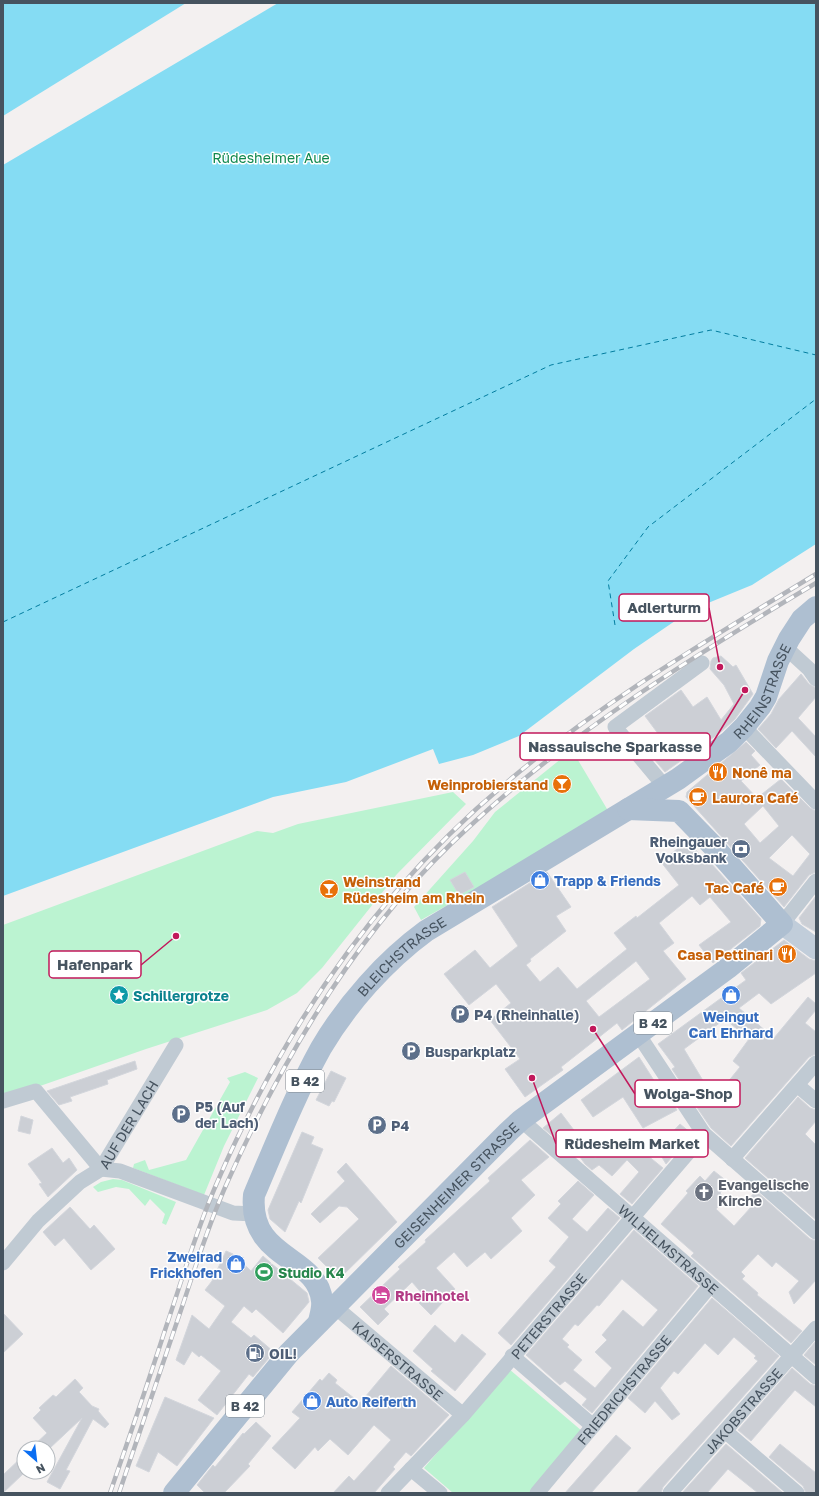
<svg xmlns="http://www.w3.org/2000/svg" width="819" height="1496" font-family="'Golos Text',sans-serif">
	<style>
		.green { fill: #bbf3d1 }
		.water { fill: #85dcf3 }
		.lines { fill: none; stroke-linecap: round; stroke-linejoin: round }
		.ferry { stroke: #037d9f; stroke-width: 1; stroke-dasharray: 5 4; stroke-linecap: butt }
		.building { fill: #cccfd5; stroke: #d3d6dc; fill-rule: evenodd }
		.minor { stroke: #c0cad3; stroke-width: 15 }
		.secondary { stroke: #c1cdda; stroke-width: 21 }
		.primary { stroke: #aebfd1; stroke-width: 22 }
		.rail-casing { stroke: #b2b5bb; stroke-width: 4.5 }
		.rail { stroke: #fff; stroke-width: 3; stroke-dasharray: 9; stroke-linecap: butt }
		.labels { text-anchor: middle; dominant-baseline: central; stroke-width: 3; stroke-linejoin: round; paint-order: stroke }
		.shield { fill: #fff; stroke: #7e878f; stroke-width: 1 }
		.shield-label { font-size: 13px; font-weight: bold; fill: #46535f }
		.park-label { font-size: 14px; fill: #10884d; stroke: #fff }
		.street-label { font-size: 14px; fill: #46535f; stroke: #fff }
		.food-label { font-size: 14px; font-weight: bold; fill: #c56008; stroke: #fff; text-anchor: start }
		.service-label { font-size: 14px; font-weight: bold; fill: #4e5e75; stroke: #fff; text-anchor: start }
		.shop-label { font-size: 14px; font-weight: bold; fill: #366cbe; stroke: #fff; text-anchor: start }
		.culture-label { font-size: 14px; font-weight: bold; fill: #0d838f; stroke: #fff; text-anchor: start }
		.worship-label { font-size: 14px; font-weight: bold; fill: #5b616d; stroke: #fff; text-anchor: start }
		.leisure-label { font-size: 14px; font-weight: bold; fill: #27864d; stroke: #fff; text-anchor: start }
		.hotel-label { font-size: 14px; font-weight: bold; fill: #b23c85; stroke: #fff; text-anchor: start }
		.leader { fill: none; stroke: #c2185b; stroke-width: 1.5 }
		.callout-dot { fill: #c2185b; stroke: #fff; stroke-width: 1.5 }
		.callout { fill: #fff; stroke: #c2185b; stroke-width: 1.5 }
		.callout-label { font-size: 15px; text-anchor: middle; font-weight: bold; fill: #46535f }
	</style>
	<rect width="100%" height="100%" fill="#f3f0f0"/>
	<g class="green">
		<polygon points="572,750 610,814 421,920 414,907 473,841 495,812"/>
		<polygon points="453,792 466,804 397,874 322,968 297,993 267,1010 146,1049 40,1086 3,1094 3,925 257,831 273,833 298,824"/>
		<polygon points="245,1072 258,1078 224,1146 204,1195 133,1168 134,1164 145,1160 149,1170 186,1160 230,1082 227,1078"/>
		<polygon points="113,1179 122,1180 176,1202 166,1225 162,1223 165,1214 150,1199 145,1206 129,1189 116,1187 98,1192 93,1187 101,1182"/>
		<polygon points="509,1369 582,1431 529,1493 453,1493 424,1468"/>
	</g>
	<g class="water">
		<polygon points="3,3 186,3 3,116"/>
		<polygon points="278,3 816,3 816,544 752,585 691,610 634,649 519,736 473,755 439,764 433,749 346,782 273,797 3,896 3,165"/>
	</g>
	<g class="lines">
		<g class="ferry">
			<polyline points="3,622 551,365 711,330 816,355"/>
			<polyline points="615,625 608,581 648,527 816,399"/>
		</g>
	</g>
	<g class="building">
		<polygon points="721,656 733,667 736,665 753,694 735,719 721,732 665,772 647,751 662,739 645,716 681,690 693,707 707,697 721,720 734,704 724,685 710,669 711,661 713,658"/>
		<polygon points="801,674 809,684 816,688 816,697 798,718 816,737 816,757 792,731 776,748 758,729 771,714 779,699"/>
		<path d="M746,742l9,9 -4,4 9,10 -19,16 16,17 24,-19 29,29 6,3v61l-7,3 -25,32 -98,-110 1,-5zM763,806l16,20 -19,17 -16,-19zM792,835l18,19 -17,22 -24,-18z"/>
		<path d="M688,840l18,23 3,-2 52,58 -1,7 -47,37 -14,-18 32,-23 -21,-25 -10,8 -8,-9 -33,27 15,20 -11,8 23,28 -64,51 -5,-7 -56,44 2,3 -38,27 -20,-28 15,-10 -30,-39 21,-17 -15,-19 -27,21 -25,-31 31,-24 15,18 28,-22 -26,-39 55,-35 24,35 -15,9 10,15 -36,28 1,2 -5,4 14,17 18,-15 19,22 50,-40 -13,-16 22,-17 1,2 42,-33 -18,-23zM636,961l14,18 -51,38 -13,-16z"/>
		<polygon points="465,872 474,887 459,895 450,880"/>
		<polygon points="816,896 816,932 802,924 799,918"/>
		<path d="M784,940l25,19 7,2v12l-45,31 -12,-11 -20,15 35,30 34,-41 8,7v6l-11,13 11,9v22l-7,3 -78,89 -20,-18 -15,-22 12,-13 -15,8 -21,-32 3,-2 -17,-23 88,-64 -5,-7zM725,1019l24,20 -16,22 7,6 -26,32 -30,-50z"/>
		<polygon points="639,1057 662,1093 665,1091 677,1110 643,1128 623,1097 593,1117 581,1100"/>
		<polygon points="135,1061 137,1069 107,1080 108,1084 70,1097 72,1101 59,1105 47,1091"/>
		<polygon points="331,1071 346,1078 334,1102 332,1101 329,1106 316,1100"/>
		<polygon points="798,1097 810,1108 816,1110 816,1121 805,1134 816,1145 816,1220 745,1158"/>
		<polygon points="561,1113 595,1158 626,1138 663,1168 632,1204 620,1194 639,1172 627,1160 612,1176 599,1165 592,1170 585,1164 567,1139 561,1143 543,1128"/>
		<polygon points="21,1116 33,1120 30,1134 18,1131"/>
		<polygon points="680,1124 692,1134 666,1164 657,1149"/>
		<polygon points="302,1132 314,1137 311,1144 323,1149 301,1203 299,1201 285,1232 270,1219 268,1210"/>
		<polygon points="530,1140 549,1157 521,1180 535,1195 511,1218 522,1231 491,1259 485,1252 467,1267 454,1252 436,1268 455,1289 431,1315 419,1303 425,1297 412,1282 384,1309 389,1314 378,1325 360,1307 400,1269 398,1267 426,1242 425,1240 490,1181 488,1178"/>
		<polygon points="52,1148 63,1163 69,1158 77,1170 48,1197 39,1184 42,1183 28,1164"/>
		<polygon points="346,1163 397,1222 339,1279 318,1258 359,1219 347,1207 339,1206 320,1223 311,1214 345,1181 337,1172"/>
		<polygon points="714,1171 729,1183 720,1193 725,1198 716,1209 734,1226 752,1206 747,1201 756,1191 810,1239 816,1241 816,1280 794,1304 789,1292 799,1281 776,1262 772,1267 758,1254 741,1272 745,1276 742,1279 758,1293 757,1295 802,1331 791,1343 691,1256 694,1253 661,1224 688,1193 686,1191 700,1176 705,1181"/>
		<polygon points="578,1181 594,1195 572,1219 587,1232 608,1208 620,1218 511,1345 498,1333 556,1267 549,1261 569,1237 548,1218 561,1204 558,1201"/>
		<polygon points="70,1207 90,1229 94,1225 115,1249 91,1270 64,1238 55,1246 43,1232"/>
		<path d="M634,1230l64,56 -106,127 -10,-8 5,-6 -22,-18 -5,4 -34,-30zM622,1279l36,31 -15,17 -20,-17 -21,25 5,5 -12,12 17,16 -17,20 -22,-18 9,-10 -15,-13 2,-2 -7,-6 13,-15 3,2 19,-21 2,1z"/>
		<polygon points="226,1251 233,1254 251,1271 263,1256 271,1263 270,1265 272,1264 307,1293 309,1302 283,1333 256,1309 252,1313 244,1306 231,1322 251,1338 254,1335 274,1352 253,1377 249,1374 217,1415 198,1400 221,1371 201,1355 199,1357 192,1351 184,1365 176,1360 192,1315 209,1329 225,1306 205,1290 212,1281"/>
		<polygon points="712,1298 779,1356 663,1487 661,1493 636,1493 758,1361 754,1358 756,1356 734,1337 718,1355 705,1343 678,1374 674,1371 660,1388 680,1414 672,1420 655,1401 645,1413 628,1398"/>
		<polygon points="3,1313 23,1334 3,1353"/>
		<polygon points="435,1325 455,1343 462,1334 486,1354 455,1391 431,1371 433,1369 413,1351"/>
		<polygon points="815,1342 816,1343 816,1365 804,1355"/>
		<polygon points="391,1366 449,1415 411,1456 406,1452 393,1467 395,1469 374,1493 333,1493 349,1476 354,1481 391,1440 374,1425 348,1455 330,1439 318,1451 315,1447 295,1469 272,1448 300,1418 292,1412 320,1379 322,1381 329,1373 337,1380 335,1383 360,1403"/>
		<polygon points="792,1368 810,1384 816,1386 816,1407 795,1390 751,1441 738,1430"/>
		<polygon points="75,1379 83,1388 79,1392 92,1406 99,1409 98,1411 109,1424 105,1428 93,1419 66,1470 70,1471 60,1489 47,1482 82,1418 50,1448 31,1448 47,1433 33,1418 41,1410 39,1408 53,1395 56,1397"/>
		<polygon points="165,1397 214,1418 177,1466 158,1452 149,1472 136,1466"/>
		<polygon points="256,1422 271,1436 248,1464 250,1466 224,1493 205,1493 197,1485 213,1465 215,1467 243,1433 244,1434"/>
		<polygon points="616,1435 631,1448 591,1493 565,1493"/>
		<polygon points="726,1444 783,1493 758,1493 728,1469 707,1493 682,1493"/>
		<polygon points="780,1444 816,1473 816,1493 806,1493 803,1486 769,1457"/>
		<polygon points="24,1455 24,1473 3,1493 3,1475"/>
	</g>
	<g class="lines">
		<g class="minor">
			<polyline points="785,647 809,669 816,679"/>
			<polyline points="744,727 816,802"/>
			<polyline points="665,787 615,727 702,663"/>
			<polyline points="782,924 816,881"/>
			<polyline points="638,1034 704,1134 816,1232"/>
			<polyline points="797,1085 816,1101"/>
			<polyline points="3,1101 36,1091 101,1169 120,1171 233,1213 254,1214"/>
			<path id="s1" d="M521,1120l295,257"/>
			<polyline points="732,1159 816,1063"/>
			<path id="s2" d="M3,1263l35,-42 42,-39 21,-13 75,-124"/>
			<path id="s3" d="M334,1306l129,109"/>
			<polyline points="512,1356 593,1426"/>
			<polyline points="725,1431 797,1493"/>
			<polyline points="411,1469 440,1493"/>
			<path id="s4" d="M388,1493l75,-78 241,-281"/>
			<path id="s5" d="M537,1493l173,-207"/>
			<path id="s6" d="M670,1493l146,-165"/>
		</g>
		<polyline class="secondary" points="782,924 816,949"/>
		<g class="primary">
			<path id="s7" d="M319,1322c1,-6 4,-14 3,-21 -4,-46 -74,-41 -68,-106 21,-49 41,-100 67,-147 26,-44 64,-87 105,-117l252,-152 51,-37 15,-15 16,-20 6,-10 12,-36 11,-22 13,-20 14,-12"/>
			<path id="s8" d="M174,1493l115,-140 219,-221 13,-12 207,-152 54,-44 -68,-77 -35,-36 -51,-2"/>
		</g>
		<g class="rail-casing">
			<g id="rail">
				<path d="M110,1493c19,-55 38,-110 56,-166 16,-47 30,-96 50,-142 66,-154 161,-294 290,-402 95,-81 204,-144 310,-209"/>
				<path d="M119,1493c21,-62 42,-124 63,-186 14,-42 27,-84 45,-124 59,-132 135,-259 243,-357 104,-96 225,-171 346,-243"/>
			</g>
		</g>
		<use href="#rail" class="rail"/>
	</g>
	<defs>
		<g id="restaurant-disc" transform="scale(1)"><circle r="9.5" fill="#e8710a" stroke="#fff"/><path d="M-5-6h1v4h1v-4h1v4h1v-4h1v5L-1.5 .5V6h-2V.5L-5-1ZM5-6V6H3V1.5H1.5Q1.5-4 5-6Z" fill="#fff"/></g>
		<g id="bar-disc" transform="scale(1)"><circle r="9.5" fill="#e8710a" stroke="#fff"/><path d="M-6-5H6L.8 .8V4.5H3.5V6h-7V4.5H-.8V.8Z" fill="#fff"/></g>
		<g id="cafe-disc" transform="scale(1)"><circle r="9.5" fill="#e8710a" stroke="#fff"/><path d="M-5.5-4.5H6V0H3Q3 3.5 0 3.5H-2.5Q-5.5 3.5-5.5 0ZM3-3.2v2h1.7v-2ZM-6 4.5H4V6H-6Z" fill="#fff"/></g>
		<g id="bank-disc" transform="scale(1)"><circle r="9.5" fill="#5c6f8a" stroke="#fff"/><path d="M-6-4H6V4H-6ZM0-2.3a2.3 2.3 0 1 0 0 4.6a2.3 2.3 0 1 0 0-4.6Z" fill="#fff"/></g>
		<g id="shop-disc" transform="scale(1)"><circle r="9.5" fill="#3f7fe0" stroke="#fff"/><path d="M-5-2.5h2.3a2.7 3.5 0 0 1 5.4 0H5L5.5 6h-11ZM-1.5-2.5h3a1.5 2.3 0 0 0-3 0Z" fill="#fff"/></g>
		<g id="sight-disc" transform="scale(1)"><circle r="9.5" fill="#0f9aa8" stroke="#fff"/><path d="M0-6L1.8-2.2L6-1.7L2.9 1.2L3.7 5.4L0 3.3L-3.7 5.4L-2.9 1.2L-6-1.7L-1.8-2.2Z" fill="#fff"/></g>
		<g id="parking-disc" transform="scale(1)"><circle r="9.5" fill="#5c6f8a" stroke="#fff"/><path d="M-3.5-5.5H1a3.5 3.5 0 0 1 0 7H-1V5.5H-3.5ZM-1-3.4V-.6H.8a1.4 1.4 0 0 0 0-2.8Z" fill="#fff"/></g>
		<g id="church-disc" transform="scale(1)"><circle r="9.5" fill="#6b7280" stroke="#fff"/><path d="M-1.2-6h2.4v3.5h3.3v2.4h-3.3V6h-2.4V-.1h-3.3v-2.4h3.3Z" fill="#fff"/></g>
		<g id="stadium-disc" transform="scale(1)"><circle r="9.5" fill="#2e9e5b" stroke="#fff"/><path d="M0-5a6.5 5 0 1 0 0 10a6.5 5 0 1 0 0-10ZM-3.5-1.8h7v3.6h-7Z" fill="#fff"/></g>
		<g id="hotel-disc" transform="scale(1)"><circle r="9.5" fill="#d1479c" stroke="#fff"/><path d="M-6-4.5h1.5V1H6V5H4.5V3h-9V5H-6ZM-4 0a1.8 1.8 0 1 1 3.6 0ZM.5 0V-2.5h3Q6-2.5 6 0Z" fill="#fff"/></g>
		<g id="fuel-disc" transform="scale(1)"><circle r="9.5" fill="#5c6f8a" stroke="#fff"/><path d="M-5.5-6h7V0h2V4h1.3V-2.5L3-4.5l.8-.8L6-3V5H2.5V1h-1V6h-7ZM-4.2-4.7v3.2H.2V-4.7Z" fill="#fff"/></g>
	</defs>
	<g fill-rule="evenodd">
		<use href="#restaurant-disc" x="718" y="772"/>
		<use href="#bar-disc" x="562" y="784"/>
		<use href="#cafe-disc" x="698" y="797"/>
		<use href="#bank-disc" x="741" y="849"/>
		<use href="#shop-disc" x="540" y="880"/>
		<use href="#cafe-disc" x="778" y="887"/>
		<use href="#bar-disc" x="329" y="889"/>
		<use href="#restaurant-disc" x="787" y="954"/>
		<use href="#sight-disc" x="119" y="995"/>
		<use href="#shop-disc" x="731" y="995"/>
		<use href="#parking-disc" x="460" y="1014"/>
		<use href="#parking-disc" x="411" y="1051"/>
		<use href="#parking-disc" x="181" y="1114"/>
		<use href="#parking-disc" x="377" y="1125"/>
		<use href="#church-disc" x="704" y="1192"/>
		<use href="#shop-disc" x="236" y="1264"/>
		<use href="#stadium-disc" x="264" y="1272"/>
		<use href="#hotel-disc" x="381" y="1295"/>
		<use href="#fuel-disc" x="255" y="1353"/>
		<use href="#shop-disc" x="312" y="1401"/>
	</g>
	<g class="labels">
		<g class="shield">
			<rect x="634" y="1012" width="38" height="22" rx="3"/>
			<rect x="286" y="1070" width="38" height="22" rx="3"/>
			<rect x="226" y="1395" width="38" height="22" rx="3"/>
		</g>
		<g class="shield-label">
			<text x="653" y="1023">B 42</text>
			<text x="305" y="1081">B 42</text>
			<text x="245" y="1406">B 42</text>
		</g>
		<g class="park-label">
			<text x="271" y="157">Rüdesheimer Aue</text>
		</g>
		<g class="street-label">
			<text stroke="none"><textPath href="#s7" startOffset="893">RHEINSTRASSE</textPath></text>
			<text stroke="none"><textPath href="#s7" startOffset="439">BLEICHSTRASSE</textPath></text>
			<text stroke="none"><textPath href="#s2" startOffset="189">AUF DER LACH</textPath></text>
			<text stroke="none"><textPath href="#s8" startOffset="418">GEISENHEIMER STRASSE</textPath></text>
			<text stroke="none"><textPath href="#s1" startOffset="196">WILHELMSTRASSE</textPath></text>
			<text stroke="none"><textPath href="#s4" startOffset="239">PETERSTRASSE</textPath></text>
			<text stroke="none"><textPath href="#s3" startOffset="84">KAISERSTRASSE</textPath></text>
			<text stroke="none"><textPath href="#s5" startOffset="135">FRIEDRICHSTRASSE</textPath></text>
			<text stroke="none"><textPath href="#s6" startOffset="110">JAKOBSTRASSE</textPath></text>
		</g>
		<g class="food-label">
			<text x="732" y="772">Nonê ma</text>
			<text x="548" y="784" text-anchor="end">Weinprobierstand</text>
			<text x="712" y="797">Laurora Café</text>
			<text x="343" y="881">Weinstrand<tspan x="343" dy="16">Rüdesheim am Rhein</tspan></text>
			<text x="764" y="887" text-anchor="end">Tac Café</text>
			<text x="773" y="954" text-anchor="end">Casa Pettinari</text>
		</g>
		<g class="service-label">
			<text x="727" y="841" text-anchor="end">Rheingauer<tspan x="727" dy="16">Volksbank</tspan></text>
			<text x="474" y="1014">P4 (Rheinhalle)</text>
			<text x="425" y="1051">Busparkplatz</text>
			<text x="195" y="1106">P5 (Auf<tspan x="195" dy="16">der Lach)</tspan></text>
			<text x="391" y="1125">P4</text>
			<text x="269" y="1353">OIL!</text>
		</g>
		<g class="shop-label">
			<text x="554" y="880">Trapp &amp; Friends</text>
			<text x="731" y="1016" text-anchor="middle">Weingut<tspan x="731" dy="16">Carl Ehrhard</tspan></text>
			<text x="222" y="1256" text-anchor="end">Zweirad<tspan x="222" dy="16">Frickhofen</tspan></text>
			<text x="326" y="1401">Auto Reiferth</text>
		</g>
		<g class="culture-label">
			<text x="133" y="995">Schillergrotze</text>
		</g>
		<g class="worship-label">
			<text x="718" y="1184">Evangelische<tspan x="718" dy="16">Kirche</tspan></text>
		</g>
		<g class="leisure-label">
			<text x="278" y="1272">Studio K4</text>
		</g>
		<g class="hotel-label">
			<text x="395" y="1295">Rheinhotel</text>
		</g>
	</g>
	<path class="leader" d="M720 667L709 608M745 690L710 747M176 936L141 965M593 1029L635 1094M532 1078L556 1144"/>
	<g class="callout-dot">
		<circle cx="720" cy="667" r="4"/>
		<circle cx="745" cy="690" r="4"/>
		<circle cx="176" cy="936" r="4"/>
		<circle cx="593" cy="1029" r="4"/>
		<circle cx="532" cy="1078" r="4"/>
	</g>
	<g class="callout">
		<rect x="619" y="594" width="90" height="27" rx="4"/>
		<rect x="520" y="733" width="190" height="27" rx="4"/>
		<rect x="49" y="951" width="92" height="27" rx="4"/>
		<rect x="635" y="1080" width="105" height="27" rx="4"/>
		<rect x="556" y="1130" width="152" height="27" rx="4"/>
	</g>
	<g class="callout-label">
		<text x="664" y="613">Adlerturm</text>
		<text x="615" y="752">Nassauische Sparkasse</text>
		<text x="95" y="970">Hafenpark</text>
		<text x="688" y="1099">Wolga-Shop</text>
		<text x="632" y="1149">Rüdesheim Market</text>
	</g>
	<rect width="819" height="1496" fill="none" stroke="#46535f" stroke-width="8"/>
	<g transform="translate(36 1460) rotate(152)"><circle r="19" fill="#ffffff" stroke="#b5babf"/>
	<path d="M0-3L7 15L0 10L-7 15Z" fill="#0a6ef2"/>
	<text y="-6" font-size="11" font-weight="bold" text-anchor="middle" fill="#46535f">N</text>
	</g>
</svg>
